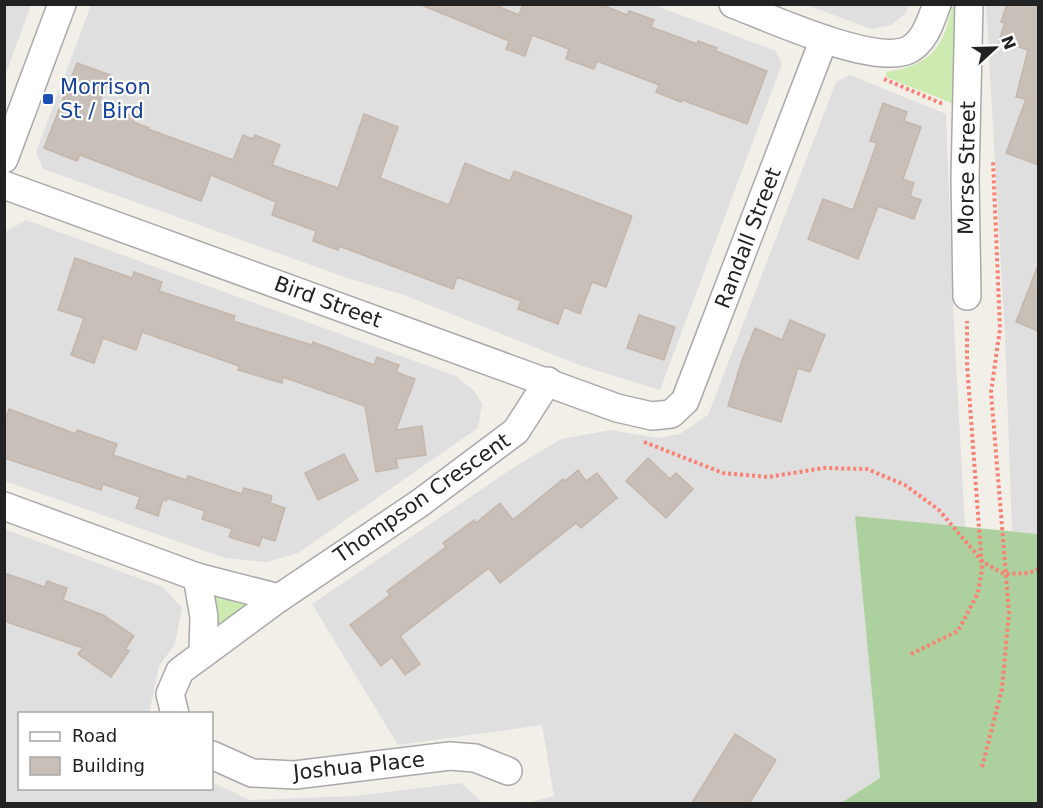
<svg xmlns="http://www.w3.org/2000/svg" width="1043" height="808" font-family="'DejaVu Sans',sans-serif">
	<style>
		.residential { fill: #e0dfdf }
		.grass { fill: #cdebb0 }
		.forest { fill: #add19e }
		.building { fill: #c7bfb8; stroke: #c4b6ab; stroke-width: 1.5 }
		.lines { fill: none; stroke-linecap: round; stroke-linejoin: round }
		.minor-casing { stroke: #a9a9a9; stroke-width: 30 }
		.path { stroke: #fa8072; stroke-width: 4; stroke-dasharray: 3 3; stroke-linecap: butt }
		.minor { stroke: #fff; stroke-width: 27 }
		.transit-dot { fill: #1a4fb4; stroke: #fff; stroke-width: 2 }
		.labels { text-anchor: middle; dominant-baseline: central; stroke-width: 4.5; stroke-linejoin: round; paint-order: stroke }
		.transit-label { font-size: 21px; fill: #164399; stroke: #fff; text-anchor: start }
		.street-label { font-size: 21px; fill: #222; stroke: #fff }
	</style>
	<rect width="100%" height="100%" fill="#f2efe9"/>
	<g class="residential">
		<polygon points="5,4 31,5 5,76 4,5"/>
		<polygon points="91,5 654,5 776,51 782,64 660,390 582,366 404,295 350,279 43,169 36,152"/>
		<polygon points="807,5 908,5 906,13 891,25 871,29"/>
		<polygon points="986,5 1038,5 1038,534 1012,531 1005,336"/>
		<polygon points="850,75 946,114 954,327 965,527 855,516 880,778 841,803 527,803 554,796 542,725 398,745 312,604 513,468 561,439 611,430 658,438 680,434 708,415 836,82"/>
		<polygon points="26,220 456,376 475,392 482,404 478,428 298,553 267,562 225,558 5,481 5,232"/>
		<polygon points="4,529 163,587 182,608 175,644 159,666 149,713 20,714 20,788 212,788 212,782 249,800 355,796 461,783 483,803 5,803"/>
	</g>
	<g class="grass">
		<path d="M952,5h9l-7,99 -68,-27v-5c45,-7 58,-24 66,-67z"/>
		<polygon points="211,593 249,604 217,627"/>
	</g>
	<polygon class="forest" points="855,516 1038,534 1038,803 841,803 880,778"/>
	<g class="building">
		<polygon points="419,4 493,4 519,15 523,4 600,4 627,15 629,11 654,20 651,27 697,44 698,41 717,48 716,51 767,71 747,124 682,100 681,102 656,92 659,85 597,61 594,69 566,59 569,49 532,35 525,56 506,49 509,41"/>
		<polygon points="1007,4 1038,4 1038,165 1006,153 1026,99 1016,97 1028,50 999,41 1005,23 1001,22"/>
		<polygon points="77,63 110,75 99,104 135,117 133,122 149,128 148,129 233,160 243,135 253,139 255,135 280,145 272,165 338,188 364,114 398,127 380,178 449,205 465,163 510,181 514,171 632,216 606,287 592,282 580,314 564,307 558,324 518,309 521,301 457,277 453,289 339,246 338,250 313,241 316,231 272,215 276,202 211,175 201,201 80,155 77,161 44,148"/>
		<polygon points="883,103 907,112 904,121 921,127 903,179 914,183 910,196 921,200 914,219 878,206 858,259 808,239 823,199 853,210 877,143 870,141"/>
		<polygon points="75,258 132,278 134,272 162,282 159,291 235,316 233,321 312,345 313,342 374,365 377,357 399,365 396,372 415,379 396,430 422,426 426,455 396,459 398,468 376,472 365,406 283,377 282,383 238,370 239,366 142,332 136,350 103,338 94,363 71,355 84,318 58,310"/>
		<polygon points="1037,268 1038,268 1038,331 1016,322"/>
		<polygon points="639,315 675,327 664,360 627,348"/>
		<polygon points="790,320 825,335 810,372 798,368 781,422 728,406 741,363 755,328 782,340"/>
		<polygon points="9,409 76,434 77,430 117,444 113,455 186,480 188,476 242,494 244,488 272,496 270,503 285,508 275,541 262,537 259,546 229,537 232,529 202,519 205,511 167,498 166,501 163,499 158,516 136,508 140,497 103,484 101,490 4,458 4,422"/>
		<polygon points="344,454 358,480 318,500 305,473"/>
		<polygon points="648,458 670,479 676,473 693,489 666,518 626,481"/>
		<polygon points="578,470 586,481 597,473 617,498 581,528 576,523 500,583 489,568 400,636 420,664 405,675 392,657 381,666 350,625 390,595 387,591 446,547 443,543 474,520 476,523 500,503 513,520 563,479 565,481"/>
		<polygon points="4,573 45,587 47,581 67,588 63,600 103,615 134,636 125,649 129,651 111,677 78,654 83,648 4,621"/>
		<polygon points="735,734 776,760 749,804 691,804"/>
	</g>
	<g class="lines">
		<g class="minor-casing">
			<g id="minor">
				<path d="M733,4c37,14 141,62 175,46 17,-8 23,-30 29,-46"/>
				<polyline points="4,159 62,4"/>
				<polyline points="4,185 617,408 652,416 671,414 685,401 824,39"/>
				<polyline points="967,296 965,179 969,4"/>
				<polyline points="4,506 197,577 279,598"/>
				<polyline points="197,577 204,617 203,653"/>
				<polyline points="175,714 170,694 180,671 279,598 420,503 516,431 548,381"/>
				<polyline points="212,755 252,773 295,775 450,756 475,758 508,771"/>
			</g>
		</g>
		<g class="path">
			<polyline points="884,79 943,104"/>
			<polyline points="644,442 723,473 768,477 824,468 867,469 905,485 939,510 983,562 1004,574 1029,573 1038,569"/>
			<polyline points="911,654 958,631 978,593 982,569 967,364 967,321"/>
			<polyline points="982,767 1002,689 1009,612 991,392 1000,329 993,161"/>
		</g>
		<use href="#minor" class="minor"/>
	</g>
	<rect class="transit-dot" x="42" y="93" width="12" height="12" rx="3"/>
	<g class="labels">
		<g class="transit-label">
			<text x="60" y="87">Morrison<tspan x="60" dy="24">St / Bird</tspan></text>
		</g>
		<g class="street-label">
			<text transform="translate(967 168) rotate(-89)">Morse Street</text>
			<text transform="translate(748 238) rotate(-69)">Randall Street</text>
			<text transform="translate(328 302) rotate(20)">Bird Street</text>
			<text transform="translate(422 498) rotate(-35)">Thompson Crescent</text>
			<text transform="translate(359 766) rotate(-6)">Joshua Place</text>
		</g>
	</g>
	<rect width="1043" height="808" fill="none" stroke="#222222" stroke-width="12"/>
	<rect x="18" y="712" width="195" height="78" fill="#ffffff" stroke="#a7a7a7" stroke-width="1.5"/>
	<rect x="30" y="732" width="30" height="9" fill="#ffffff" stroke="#a7a7a7" stroke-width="1.5"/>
	<text x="72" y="742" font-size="18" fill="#222222">Road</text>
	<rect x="30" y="757" width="30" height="18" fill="#c7bfb8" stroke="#a7a7a7" stroke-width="1.5"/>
	<text x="72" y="772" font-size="18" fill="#222222">Building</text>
	<g transform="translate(995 48) rotate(68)" stroke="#ffffff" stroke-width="4.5" paint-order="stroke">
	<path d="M0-4.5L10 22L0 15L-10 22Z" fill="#222222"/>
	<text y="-9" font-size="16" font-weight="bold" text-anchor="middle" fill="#222222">N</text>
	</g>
</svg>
